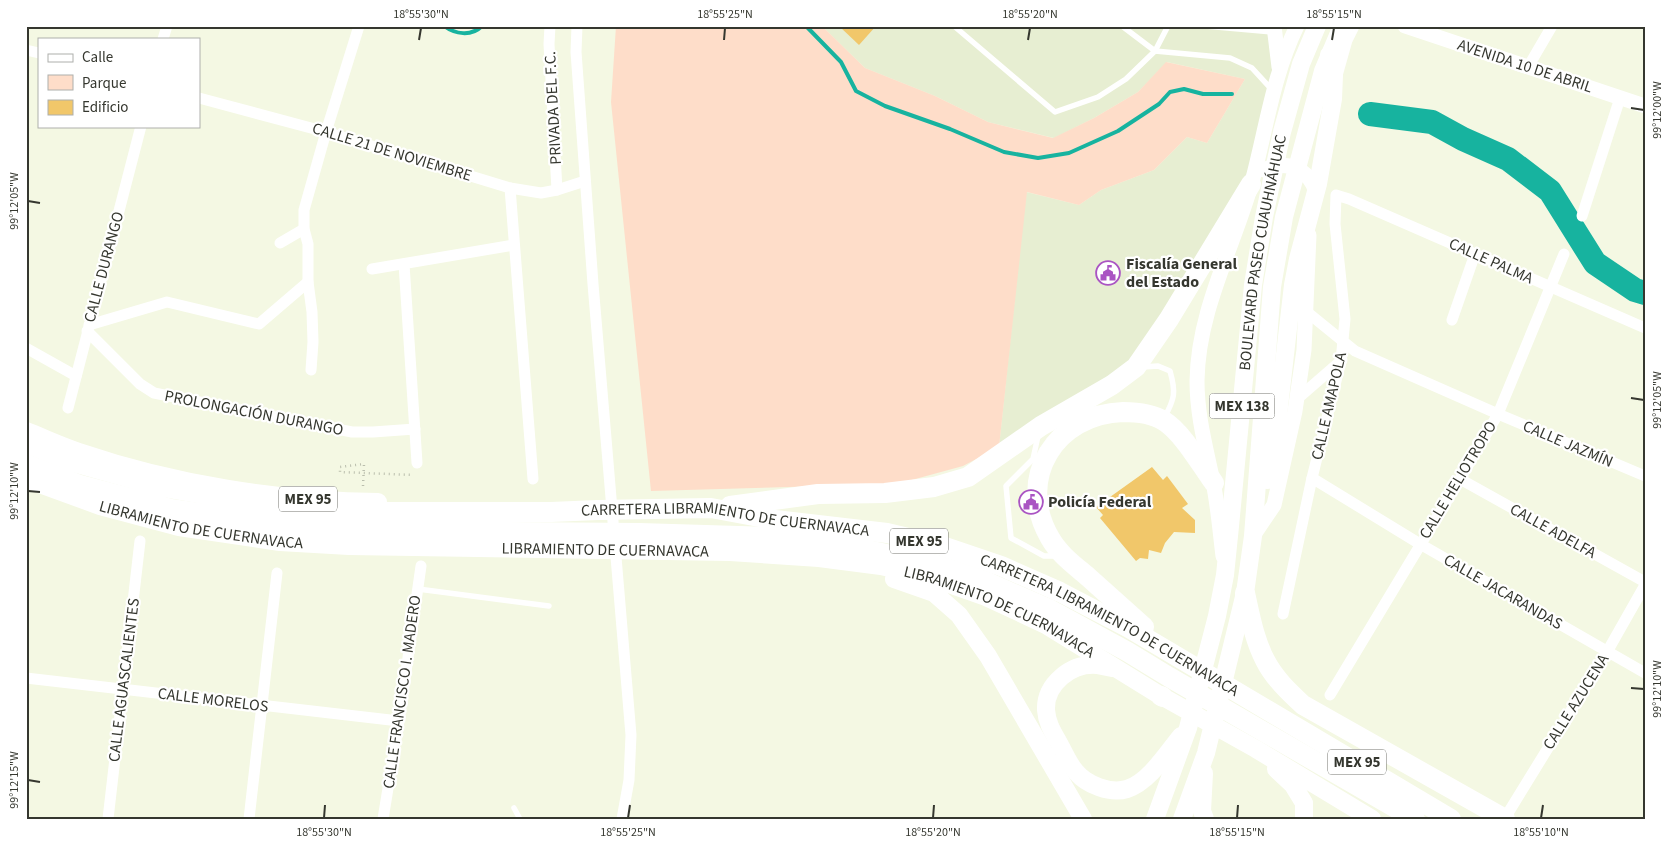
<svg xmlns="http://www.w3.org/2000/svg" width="1671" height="845" font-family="'Source Sans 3',sans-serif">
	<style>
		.built { fill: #e7eed2 }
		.green { fill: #feddc9 }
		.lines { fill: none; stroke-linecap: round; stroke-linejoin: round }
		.stream { stroke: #17b39f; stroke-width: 4 }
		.river { stroke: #17b39f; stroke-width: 24 }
		.building { fill: #f1c76a }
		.path { stroke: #babead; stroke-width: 2.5; stroke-dasharray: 1 4; stroke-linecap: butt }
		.lane { stroke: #fff; stroke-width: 5.5 }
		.street { stroke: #fff; stroke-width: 11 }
		.secondary { stroke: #fff; stroke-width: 15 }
		.primary { stroke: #fff; stroke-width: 18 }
		.highway { stroke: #fff; stroke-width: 20 }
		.ticks { fill: none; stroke: #35372f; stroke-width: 2 }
		.labels { text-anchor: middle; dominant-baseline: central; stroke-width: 4.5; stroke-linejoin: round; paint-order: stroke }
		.shield { fill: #fff; stroke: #72736d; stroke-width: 1 }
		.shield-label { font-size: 15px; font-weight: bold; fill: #35372f }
		.street-label { font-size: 16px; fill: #35372f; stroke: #fff }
		.poi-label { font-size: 16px; font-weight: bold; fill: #35372f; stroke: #fff; text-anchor: start }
		.neatline { fill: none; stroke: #35372f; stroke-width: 2 }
		.ticks-label { font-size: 12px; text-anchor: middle; fill: #35372f }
	</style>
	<rect width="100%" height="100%" fill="#f4f8e3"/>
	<polygon class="built" points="822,26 1276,26 1280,41 1261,147 1152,352 999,447 1026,192 1079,205 1101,190 1154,170 1187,137 1207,143 1245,79 1167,62 1138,92 1094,118 1054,138 988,122 935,96 865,68"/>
	<polygon class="green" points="616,26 822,26 865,68 935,96 988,122 1053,138 1094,118 1138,92 1166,62 1245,79 1207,143 1187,137 1154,170 1101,190 1079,205 1027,192 999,447 963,466 897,484 651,491 611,102"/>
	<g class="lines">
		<g class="stream">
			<path d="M444,26c11,8 27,11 38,0"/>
			<polyline points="806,26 841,62 856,91 885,106 950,129 1004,152 1038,158 1069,153 1118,131 1159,104 1170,92 1184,89 1203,94 1232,94"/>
		</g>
		<polyline class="river" points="1370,114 1432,122 1463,139 1508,159 1550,191 1595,263 1635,290 1645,293"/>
	</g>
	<g class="building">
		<polygon points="839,26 876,26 859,45"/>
		<polygon points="1152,467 1163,480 1167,476 1188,504 1182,508 1195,520 1195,533 1174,532 1165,543 1161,553 1149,550 1148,559 1140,558 1136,561 1100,518 1103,515 1096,507"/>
	</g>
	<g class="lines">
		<polyline class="path" points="363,486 364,464 340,467 340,472 413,475"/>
		<g class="lane">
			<polyline points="954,26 1055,112 1098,97 1126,79 1155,51 1168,26"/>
			<polyline points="1122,26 1155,51 1230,58 1252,68 1273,91"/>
			<polyline points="1205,26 1273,32"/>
			<path d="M1143,367l15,-1 12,5c6,21 5,28 -6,47"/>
			<polyline points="1038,436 1033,459 1006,486 1011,538 1044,556 1056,556"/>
			<polyline points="418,589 549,606"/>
			<polyline points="514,808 520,819"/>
		</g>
		<g class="street">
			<polyline points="550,26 549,44 557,190"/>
			<polyline points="577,26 576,52 593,284 631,735 629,780 622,819"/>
			<polyline points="163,39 167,26"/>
			<polyline points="26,50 39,53"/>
			<polyline points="1528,67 1552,26"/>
			<polyline points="199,98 326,132 510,188 541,193 557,190 585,181"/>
			<polyline points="510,188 533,479"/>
			<polyline points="1582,216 1620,98"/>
			<polyline points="280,243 304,229"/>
			<polyline points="404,264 417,463"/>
			<polyline points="372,269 514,245"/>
			<polyline points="1307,312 1355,351 1498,414 1645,476"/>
			<polyline points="1452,320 1475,254"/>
			<polyline points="89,325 167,302 259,324 308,282"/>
			<polyline points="87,331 140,384 154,393 352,432 373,432 415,429"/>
			<polyline points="26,348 76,376"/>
			<polyline points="311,370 313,342 312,312 308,282 308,244 304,229 304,210 326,132 359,26"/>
			<polyline points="1297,399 1342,360"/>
			<polyline points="68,408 141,126"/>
			<polyline points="1312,478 1420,544 1645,673"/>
			<polyline points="1460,479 1645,582"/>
			<polyline points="1283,614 1312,478 1341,361 1345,319 1335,224 1336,195 1349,199 1645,328"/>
			<polyline points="26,678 399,721"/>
			<polyline points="1330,695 1460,479 1498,414 1564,254"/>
			<polyline points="1505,818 1607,652 1645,585"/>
			<polyline points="108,819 140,541"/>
			<polyline points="249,819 277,573"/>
			<polyline points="383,819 399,721 421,566"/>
		</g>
		<g class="secondary">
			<polyline points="1274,26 1279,67"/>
			<polyline points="1405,26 1645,106"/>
			<polyline points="1334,79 1345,40 1352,26"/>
			<path d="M1264,170c22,-11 45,-1 52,22"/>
			<polyline points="1253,536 1274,505 1295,411 1304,350 1309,235"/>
			<path d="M1223,556c-3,-24 -5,-50 -10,-74 -7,-34 -16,-66 -16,-101 1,-71 36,-132 55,-199 14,-52 21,-107 45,-156"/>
		</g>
		<g class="primary">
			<path d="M26,431c18,7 35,15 53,21 94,32 200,49 299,50"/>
			<path id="s1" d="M26,479l74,27 79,21 101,15 69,4 381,6 89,6 62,8 51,12 54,19 60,28 115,71"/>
			<polyline points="1267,480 1277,424 1293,285 1298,259 1318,184 1333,99 1334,75 1329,55"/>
			<polyline points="894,579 934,593 959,615 988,656 1083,819"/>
			<path d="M1112,668c-5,-1 -10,-2 -15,-3 -26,-2 -52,19 -51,45 1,14 8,24 14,35 5,9 9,19 16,27 11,13 34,22 51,17 22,-7 40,-36 54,-53"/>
			<polyline points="1163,697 1256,749 1372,819"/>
			<polyline points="1276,769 1293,785 1304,803 1304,819"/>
			<polyline points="1204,773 1202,811 1205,819"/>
			<path id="s2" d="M1155,819l33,-91 29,-112 8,-41 5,-49 23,-241 11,-68 18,-85 19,-68 16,-38"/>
			<polyline points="1182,819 1206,753 1245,593 1253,536 1272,287 1284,217 1323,71 1342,26"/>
		</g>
		<g class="highway">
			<path id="s3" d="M26,443l48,19 89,25 114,20 69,5h205l47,-2 113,-2 64,12 112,13 55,13 59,20 59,26 69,36 322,191"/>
			<polyline points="26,464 80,485 171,509 280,525 351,531 639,533 772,537 822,541 882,553 937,565 987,582 1051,610 1128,652 1169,677 1415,819"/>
			<polyline points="730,506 818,494 885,493 934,487 968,477 1041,426 1112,385 1136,367 1169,319 1251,184"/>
			<path d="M1245,593c5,22 9,46 20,67 9,18 24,32 38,45l202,114"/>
			<path d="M1144,627c-19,-17 -38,-34 -57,-51 -13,-11 -28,-22 -37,-38 -35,-60 6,-124 73,-126 13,0 30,2 41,9 18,11 37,44 50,62"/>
			<polyline points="1161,696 1163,697"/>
		</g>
	</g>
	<path class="ticks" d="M419,40l2,-12M724,40l1,-12M1028,40l2,-12M1332,40l2,-12M1631,108l13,2M28,201l12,2M1631,398l13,2M28,491l12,1M1631,688l13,1M28,780l12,2M324,818l1,-13M628,818l2,-13M933,818l1,-13M1237,818l1,-13M1541,818l2,-13"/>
	<defs>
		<g id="civic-ring" transform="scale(1.25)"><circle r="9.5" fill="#fff" stroke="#aa54c3" stroke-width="1.5"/><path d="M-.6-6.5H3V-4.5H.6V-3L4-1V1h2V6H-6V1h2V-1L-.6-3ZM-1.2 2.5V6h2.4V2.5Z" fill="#aa54c3"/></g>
	</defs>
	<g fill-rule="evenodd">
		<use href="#civic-ring" x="1108" y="273"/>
		<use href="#civic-ring" x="1031" y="502"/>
	</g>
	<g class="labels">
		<g class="shield">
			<rect x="1209.5" y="393.5" width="65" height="25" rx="4"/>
			<rect x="279" y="486.5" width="58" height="25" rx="4"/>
			<rect x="890" y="528.5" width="58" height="25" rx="4"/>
			<rect x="1328" y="749.5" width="58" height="25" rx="4"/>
		</g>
		<g class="shield-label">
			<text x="1242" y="406">MEX 138</text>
			<text x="308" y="499">MEX 95</text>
			<text x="919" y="541">MEX 95</text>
			<text x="1357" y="762">MEX 95</text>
		</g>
		<g class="street-label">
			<text transform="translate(1525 66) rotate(18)">AVENIDA 10 DE ABRIL</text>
			<text transform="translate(553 108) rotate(-93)">PRIVADA DEL F.C.</text>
			<text transform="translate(392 152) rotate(17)">CALLE 21 DE NOVIEMBRE</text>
			<text stroke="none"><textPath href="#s2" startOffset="579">BOULEVARD PASEO CUAUHNÁHUAC</textPath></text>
			<text transform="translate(1491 261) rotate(24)">CALLE PALMA</text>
			<text transform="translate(104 267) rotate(-75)">CALLE DURANGO</text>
			<text transform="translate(1329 406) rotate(-77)">CALLE AMAPOLA</text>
			<text transform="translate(254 413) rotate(11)">PROLONGACIÓN DURANGO</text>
			<text transform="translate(1568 444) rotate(23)">CALLE JAZMÍN</text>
			<text transform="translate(1458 480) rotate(-59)">CALLE HELIOTROPO</text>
			<text stroke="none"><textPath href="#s3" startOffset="709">CARRETERA LIBRAMIENTO DE CUERNAVACA</textPath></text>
			<text stroke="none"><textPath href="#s1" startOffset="182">LIBRAMIENTO DE CUERNAVACA</textPath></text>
			<text transform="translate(1553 531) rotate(29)">CALLE ADELFA</text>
			<text stroke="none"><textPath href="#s1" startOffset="588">LIBRAMIENTO DE CUERNAVACA</textPath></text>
			<text transform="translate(1503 592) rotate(30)">CALLE JACARANDAS</text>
			<text stroke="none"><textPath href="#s1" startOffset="992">LIBRAMIENTO DE CUERNAVACA</textPath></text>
			<text stroke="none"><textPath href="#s3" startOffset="1114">CARRETERA LIBRAMIENTO DE CUERNAVACA</textPath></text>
			<text transform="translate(124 680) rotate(-83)">CALLE AGUASCALIENTES</text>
			<text transform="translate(402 692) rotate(-82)">CALLE FRANCISCO I. MADERO</text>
			<text transform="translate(213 700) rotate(7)">CALLE MORELOS</text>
			<text transform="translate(1576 702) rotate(-58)">CALLE AZUCENA</text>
		</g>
		<g class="poi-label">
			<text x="1126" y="264">Fiscalía General<tspan x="1126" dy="18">del Estado</tspan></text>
			<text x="1048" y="502">Policía Federal</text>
		</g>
	</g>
	<rect width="1671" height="845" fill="none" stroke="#ffffff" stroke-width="55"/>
	<rect x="38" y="38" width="162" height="90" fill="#ffffff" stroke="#aeafac"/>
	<rect x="48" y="54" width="25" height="8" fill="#ffffff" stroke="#aeafac"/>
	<text x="82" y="62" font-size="15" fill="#35372f">Calle</text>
	<rect x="48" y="75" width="25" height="15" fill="#feddc9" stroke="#aeafac"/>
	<text x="82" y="88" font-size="15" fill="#35372f">Parque</text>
	<rect x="48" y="100" width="25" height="15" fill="#f1c76a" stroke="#aeafac"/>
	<text x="82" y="112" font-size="15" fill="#35372f">Edificio</text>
	<rect x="28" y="28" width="1616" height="790" class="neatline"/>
	<g class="ticks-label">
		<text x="421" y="18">18°55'30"N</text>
		<text x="725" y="18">18°55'25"N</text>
		<text x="1030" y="18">18°55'20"N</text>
		<text x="1334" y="18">18°55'15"N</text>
		<text transform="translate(1657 110) rotate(-90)" y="4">99°12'00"W</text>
		<text transform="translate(14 201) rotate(-90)" y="4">99°12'05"W</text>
		<text transform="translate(1657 400) rotate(-90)" y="4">99°12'05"W</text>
		<text transform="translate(14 491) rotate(-90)" y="4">99°12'10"W</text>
		<text transform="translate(1657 689) rotate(-90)" y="4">99°12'10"W</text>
		<text transform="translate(14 780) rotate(-90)" y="4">99°12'15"W</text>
		<text x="324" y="836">18°55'30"N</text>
		<text x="628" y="836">18°55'25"N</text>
		<text x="933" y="836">18°55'20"N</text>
		<text x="1237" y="836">18°55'15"N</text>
		<text x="1541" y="836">18°55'10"N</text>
	</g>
</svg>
